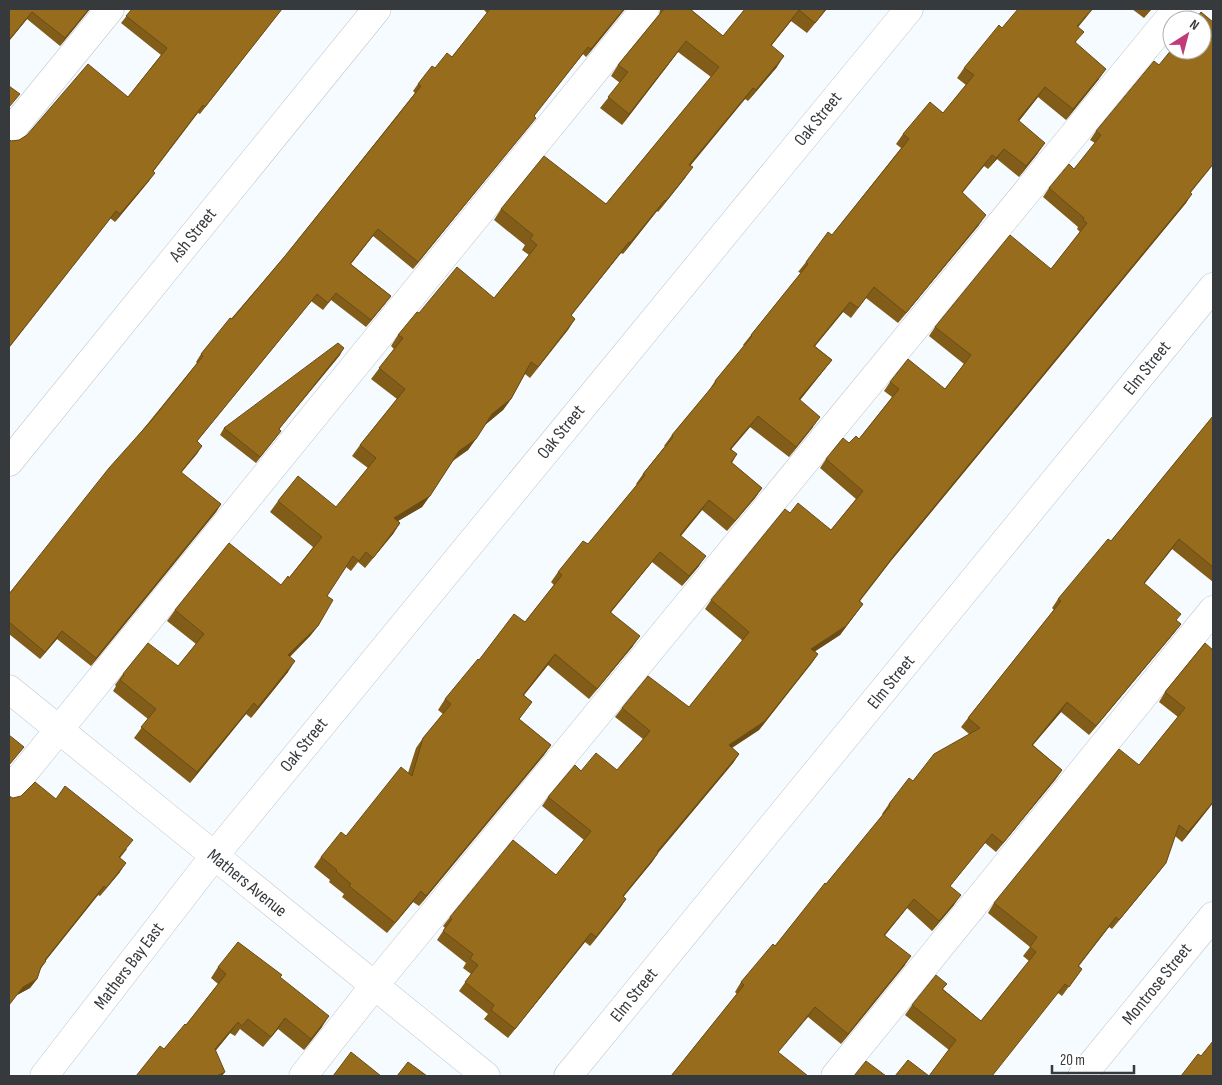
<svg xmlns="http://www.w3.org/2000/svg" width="1222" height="1085" font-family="'Sofia Sans Condensed',sans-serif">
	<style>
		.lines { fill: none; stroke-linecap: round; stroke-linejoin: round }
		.minor-casing { stroke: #bec6cd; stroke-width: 29 }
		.minor { stroke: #fff; stroke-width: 28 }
		.wall { fill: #825d19 }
		.shaded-wall { fill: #6a4c14 }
		.building { fill: #976c1d; stroke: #6a4c14 }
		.labels { text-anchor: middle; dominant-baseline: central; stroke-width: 5; stroke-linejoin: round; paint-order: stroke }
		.street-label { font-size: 18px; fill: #373a3d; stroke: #fff }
	</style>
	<rect width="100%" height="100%" fill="#f6fbff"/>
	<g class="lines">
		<g class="minor-casing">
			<g id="minor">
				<polyline points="9,133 110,9"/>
				<polyline points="9,462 377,9"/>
				<polyline points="9,689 486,1076"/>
				<polyline points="9,791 645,9"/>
				<polyline points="44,1076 214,856 909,9"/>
				<polyline points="303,1076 374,986 1177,9"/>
				<polyline points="568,1076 1213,287"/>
				<polyline points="835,1076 1213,610"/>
				<polyline points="1082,1076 1213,916"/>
			</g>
		</g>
		<use href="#minor" class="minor"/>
	</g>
	<g class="wall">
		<polygon points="9,9 90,9 60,46 27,19 9,41"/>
		<polygon points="132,9 282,9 200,114 198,113 153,172 149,181 115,222 11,141 19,140 128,97 161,55 121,23"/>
		<polygon points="485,9 625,9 586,57 583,54 534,116 530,125 413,269 373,236 351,264 391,296 366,327 331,300 323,310 311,301 197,441 202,446 181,473 221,504 216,512 91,666 57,639 40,659 9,634 9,594 197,363 196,362 201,354 285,256 415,93 413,91 418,84 435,68 452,57 487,13 484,10"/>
		<polygon points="660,9 690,9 723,36 745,9 827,9 807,33 791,21 771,46 777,67 748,101 745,99 690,165 685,178 658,212 657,211 623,254 621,253 571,315 575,319 530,378 525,374 511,399 503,410 486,424 468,450 453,461 422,507 398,521 400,523 393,534 365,568 358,562 351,571 346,567 327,596 318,626 310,636 290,657 288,672 251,718 246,714 190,783 134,738 148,719 113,691 116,686 115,685 123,674 178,666 196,644 167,621 175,610 281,585 289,578 313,547 270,512 278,501 336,507 368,468 352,456 360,445 397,399 371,379 394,349 391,346 398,335 419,313 494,298 529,255 522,250 525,245 494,220 501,209 606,204 711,77 678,52 622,125 600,108 620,83 611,76 618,65 659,15 660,11"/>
		<polygon points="1132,9 1152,9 1144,18"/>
		<polygon points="1078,27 1076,43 1099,79 1066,120 1038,97 1019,121 1038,153 1019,177 997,159 988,169 984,166 962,192 979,225 898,323 866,298 851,318 843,312 815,346 832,360 800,400 813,427 789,457 750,427 731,449 737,454 732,463 762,488 755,498 727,531 702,510 681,536 699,566 682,586 652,562 611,612 633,646 589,699 548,665 524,695 532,702 519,719 551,745 544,755 419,906 413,902 387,933 342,897 344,894 329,882 330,880 314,867 321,857 346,836 408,773 416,748 423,738 443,714 438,710 445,699 479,660 525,622 554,585 551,582 558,572 588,544 637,485 636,484 643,474 665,446 664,446 672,435 708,392 715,381 744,346 743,345 751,335 801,273 798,272 806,262 832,235 901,148 896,144 903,134 943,113 966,85 957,78 964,68 1002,28"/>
		<polygon points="1096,131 1191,193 1186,203 890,562 860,601 863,604 840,635 815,651 818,654 812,663 759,730 732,748 739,754 733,763 658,853 652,862 623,897 626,899 620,908 590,946 585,942 508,1038 484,1019 488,1014 459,991 471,974 463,968 466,963 437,940 445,928 443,926 450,917 556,875 584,840 542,806 548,797 581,771 617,770 643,739 615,717 622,708 689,707 743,641 705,609 711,600 790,513 831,530 856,499 820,468 826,459 849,443 859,439 892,397 884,391 890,382 945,389 964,364 929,336 935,327 1051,269 1080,232 1077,229 1078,227 1043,197 1049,188 1074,169 1095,143 1090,140"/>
		<polygon points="340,355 279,429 281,431 256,463 220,435 224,428"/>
		<polygon points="1213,416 1213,582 1172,549 1144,584 1176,620 1181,624 1174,633 1089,735 1061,712 1033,745 1062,770 1055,780 996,852 985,843 950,886 954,905 932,931 907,908 885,935 905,965 841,1044 808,1017 671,1076 737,994 735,992 741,982 775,946 826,884 883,815 882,814 889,804 913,781 969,734 961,727 968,718 1054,610 1052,608 1058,599 1111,541"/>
		<polygon points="1205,643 1213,803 1182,842 1175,836 1166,863 1159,872 1112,929 1109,927 1079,966 1082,969 1062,996 1058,993 929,1076 949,1050 905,1015 912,1005 947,984 943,989 981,1021 1029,961 1023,956 1030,947 988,913 994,903 1139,765 1178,717 1159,702 1165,692"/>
		<polygon points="13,798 56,799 127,849 120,858 120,872 100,896 98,895 46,960 46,961 40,970 37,979 30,988 17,995"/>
		<polygon points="218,967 280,978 322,1027 304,1050 278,1029 263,1047 240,1029 235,1036 230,1033 216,1050 164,1049 186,1025 218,984 211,978"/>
	</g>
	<g class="shaded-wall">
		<polygon points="89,9 90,9 60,46 65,38"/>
		<polygon points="624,9 625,9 586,57 591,49"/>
		<polygon points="1092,9 1093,9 1070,37 1077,26"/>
		<polygon points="799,10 791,21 763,56 771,45"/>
		<polygon points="32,12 27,19 9,41 9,40"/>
		<polygon points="686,41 678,52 622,125 629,114"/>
		<polygon points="784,56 777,67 748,101 756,90"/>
		<polygon points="1106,69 1099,79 1066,120 1073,109"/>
		<polygon points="1045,87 1038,97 1011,131 1018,120"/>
		<polygon points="753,88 745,99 682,176 689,165"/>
		<polygon points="536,118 530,125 413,269 418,262"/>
		<polygon points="1045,143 1038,153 1019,177 1026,166"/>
		<polygon points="1004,149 997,159 988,169 996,158"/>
		<polygon points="992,155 984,166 955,202 962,192"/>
		<polygon points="1213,164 1213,165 1184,201 1190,192"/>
		<polygon points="693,167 685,178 658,212 666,201"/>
		<polygon points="155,173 149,181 115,222 120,214"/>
		<polygon points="1192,194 1186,203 890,562 853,610 896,553"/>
		<polygon points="665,200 657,211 623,254 630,243"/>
		<polygon points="116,211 111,218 9,348 9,347"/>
		<polygon points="986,215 979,225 898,323 906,313"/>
		<polygon points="378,229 373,236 345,271 350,264"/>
		<polygon points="629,242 621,253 563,326 571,315"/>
		<polygon points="317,294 311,301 191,448 197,441"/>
		<polygon points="391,296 385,304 366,327 371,320"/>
		<polygon points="850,302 843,312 807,356 814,346"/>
		<polygon points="575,319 568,330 530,378 538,367"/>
		<polygon points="344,348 340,355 274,435 279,429"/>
		<polygon points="832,360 792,410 799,399"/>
		<polygon points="511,399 503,410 485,425 492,414"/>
		<polygon points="758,416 750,427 723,459 730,449"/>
		<polygon points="820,417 813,427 789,457 796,447"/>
		<polygon points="476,439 468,450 451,461 459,451"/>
		<polygon points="202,446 197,454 175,480 181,472"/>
		<polygon points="762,488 755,498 727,531 735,521"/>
		<polygon points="430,496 422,507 386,528 394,518"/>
		<polygon points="709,500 702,510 673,545 680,535"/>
		<polygon points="221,504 216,512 91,666 96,658"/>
		<polygon points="400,523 393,534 365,568 373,558"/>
		<polygon points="1179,539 1172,549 1137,593 1144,583"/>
		<polygon points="660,552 652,562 603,622 610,612"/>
		<polygon points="706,556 699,566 682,586 689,576"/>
		<polygon points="863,604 840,635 805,658 811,649"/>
		<polygon points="1181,624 1174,633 1089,735 1096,726"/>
		<polygon points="318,626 310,636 280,666 288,655"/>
		<polygon points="62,631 57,639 40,659 45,652"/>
		<polygon points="640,636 633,646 589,699 597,689"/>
		<polygon points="555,654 548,665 516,705 523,695"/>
		<polygon points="818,654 759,730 722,754 729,745"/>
		<polygon points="295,661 288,672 251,718 258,707"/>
		<polygon points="1067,702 1061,712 1025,754 1032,745"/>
		<polygon points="254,703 246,714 190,783 197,772"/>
		<polygon points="551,745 544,755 419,906 426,896"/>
		<polygon points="739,754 733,763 651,861 657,852"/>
		<polygon points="1062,770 1055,780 996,852 1003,843"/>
		<polygon points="1213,802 1213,803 1182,842 1188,832"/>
		<polygon points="658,853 652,862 616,906 623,896"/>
		<polygon points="126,863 120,872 100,896 106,888"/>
		<polygon points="1166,863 1159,872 1112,929 1119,920"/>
		<polygon points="104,886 98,895 39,969 45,960"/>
		<polygon points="421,891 413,902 387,933 395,923"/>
		<polygon points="961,895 954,905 932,931 939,921"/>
		<polygon points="626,899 620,908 590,946 596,937"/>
		<polygon points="914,899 907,908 878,944 884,935"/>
		<polygon points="1116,917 1109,927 1071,975 1078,966"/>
		<polygon points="591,933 585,942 508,1038 515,1029"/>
		<polygon points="911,956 905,965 841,1044 848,1034"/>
		<polygon points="37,979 30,988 17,995 9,1006 23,987"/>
		<polygon points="815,1007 808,1017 771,1061 778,1052"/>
		<polygon points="329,1016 322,1027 304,1050 311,1039"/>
		<polygon points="285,1018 278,1029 263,1047 271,1037"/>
		<polygon points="238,1022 230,1033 208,1060 215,1049"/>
		<polygon points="225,1072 222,1076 216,1076"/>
	</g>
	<g class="building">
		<polygon points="9,9 89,9 65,38 32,12 9,40"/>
		<polygon points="132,9 282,9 205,107 203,105 153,171 155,173 120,214 116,211 9,347 9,139 11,141 19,140 27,135 88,64 128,97 167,48 126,16"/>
		<polygon points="490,9 624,9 591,49 588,47 534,116 536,118 418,262 378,229 350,264 391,296 371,320 336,293 328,303 317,294 197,441 202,446 181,472 221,504 96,658 62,631 45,652 9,622 9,594 109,468 151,421 203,356 201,354 230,318 232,319 285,256 383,134 421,86 418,84 432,66 435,68 447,53 452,57"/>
		<polygon points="664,9 690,9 723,36 745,9 826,9 815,23 799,10 771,45 784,56 756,90 753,88 689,165 693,167 666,201 665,200 630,243 629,242 571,315 575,319 538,367 531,362 511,399 492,414 476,439 459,451 430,496 394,518 400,523 373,558 366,552 359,561 353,556 327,596 333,600 318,626 288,655 295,661 258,707 254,703 197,772 141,727 156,709 120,680 124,675 123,674 148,643 178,666 204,634 175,610 229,543 281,585 288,576 289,578 322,537 278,501 298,476 336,507 376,458 360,445 405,389 379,368 403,338 398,335 417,312 419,313 457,267 494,298 521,265 537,245 530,239 533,235 501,209 544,156 606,204 719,67 686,41 629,114 608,97 628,72 618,65"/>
		<polygon points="1018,9 1092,9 1077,26 1084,32 1075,42 1106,69 1073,109 1045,87 1018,120 1045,143 1026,166 1004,149 996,158 992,155 962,192 986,215 906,313 874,287 858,308 850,302 814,346 832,360 799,399 820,417 796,447 758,416 730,449 737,454 731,462 762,488 735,521 709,500 680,535 706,556 689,576 660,552 610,612 640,636 597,689 555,654 523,695 532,702 519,719 551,745 426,896 421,891 395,923 349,886 351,884 336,871 337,870 321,857 341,832 346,836 401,767 412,776 423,738 451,704 445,699 478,659 479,660 514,614 525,622 562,575 558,572 583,541 588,544 645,475 643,474 673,437 672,435 716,382 715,381 752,336 751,335 808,264 806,262 828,232 832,235 909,139 903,134 930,102 943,113 974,75 964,68 999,25 1002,28"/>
		<polygon points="1201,12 1213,22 1213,164 1190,192 1192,194 896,553 859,601 863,604 846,626 811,649 818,654 765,721 729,745 739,754 657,852 658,853 623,896 626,899 596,937 591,933 515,1029 491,1010 494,1005 465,982 478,965 470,959 473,954 443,931 452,919 450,917 513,840 556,875 591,831 548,797 575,765 581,771 596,753 617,770 650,731 622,708 648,676 689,707 749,632 711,600 785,509 790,513 798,503 831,530 863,491 826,459 843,438 849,443 856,436 859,439 899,389 890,382 908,359 945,389 971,355 935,327 1010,235 1051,269 1087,223 1083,220 1084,218 1049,188 1069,164 1074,169 1101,135 1096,131 1154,61 1159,65 1172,49 1172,50 1202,50 1202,20 1195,20"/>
		<polygon points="9,86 20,94 9,107"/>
		<polygon points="338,343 344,348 279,429 281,431 260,457 224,428"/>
		<polygon points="1213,416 1213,567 1179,539 1144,583 1181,614 1176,620 1181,624 1096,726 1067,702 1032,745 1062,770 1003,843 992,834 950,886 961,895 939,921 914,899 884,935 911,956 848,1034 815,1007 778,1052 808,1076 671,1076 744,985 741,982 773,944 775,946 825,883 826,884 890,806 889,804 909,778 913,781 934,754 980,728 968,718 1061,601 1058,599 1108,539 1111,541"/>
		<polygon points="1205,643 1213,650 1213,802 1188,832 1179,825 1166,863 1119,920 1116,917 1078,966 1082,969 1069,987 1065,984 992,1076 895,1076 908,1060 929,1076 956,1040 912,1005 936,975 947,984 942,989 981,1021 1036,952 1030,947 1037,937 994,903 1119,749 1139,765 1185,708 1165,692"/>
		<polygon points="9,735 24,747 9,765"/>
		<polygon points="35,782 56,799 65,786 133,840 119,857 126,863 106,888 104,886 45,960 46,961 41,967 37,979 23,987 9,1005 9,796 13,798 21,796"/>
		<polygon points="238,942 282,975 280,977 329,1016 311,1039 285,1018 271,1037 248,1019 242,1026 238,1022 215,1049 225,1072 216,1076 136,1076 160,1046 164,1049 185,1024 186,1025 226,974 218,967"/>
		<polygon points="1213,1041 1213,1076 1181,1076 1198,1054 1201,1056"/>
		<polygon points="351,1052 381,1076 333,1076"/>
		<polygon points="866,1061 886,1076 854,1076"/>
		<polygon points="408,1062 427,1076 397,1076"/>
	</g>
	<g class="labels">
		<g class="street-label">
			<text transform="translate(818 119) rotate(-51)">Oak Street</text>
			<text transform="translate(193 235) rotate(-51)">Ash Street</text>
			<text transform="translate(1147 368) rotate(-51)">Elm Street</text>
			<text transform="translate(561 432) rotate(-51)">Oak Street</text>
			<text transform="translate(891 682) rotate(-51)">Elm Street</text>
			<text transform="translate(304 745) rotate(-51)">Oak Street</text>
			<text transform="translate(247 883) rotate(39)">Mathers Avenue</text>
			<text transform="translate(129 966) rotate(-53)">Mathers Bay East</text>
			<text transform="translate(1157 984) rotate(-51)">Montrose Street</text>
			<text transform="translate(634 995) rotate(-51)">Elm Street</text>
		</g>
	</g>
	<rect width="1222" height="1085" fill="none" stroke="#373a3d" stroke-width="20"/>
	<g transform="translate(1187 35) rotate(36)"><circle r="24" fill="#ffffff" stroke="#afb0b1"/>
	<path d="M0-4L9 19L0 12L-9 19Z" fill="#c23b79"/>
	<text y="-8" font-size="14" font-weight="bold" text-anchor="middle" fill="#373a3d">N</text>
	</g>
	<path d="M1052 1065v8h82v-8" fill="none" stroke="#373a3d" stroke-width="2.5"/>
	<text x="1060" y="1065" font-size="15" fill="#373a3d" stroke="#ffffff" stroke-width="4" paint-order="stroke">20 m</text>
</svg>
